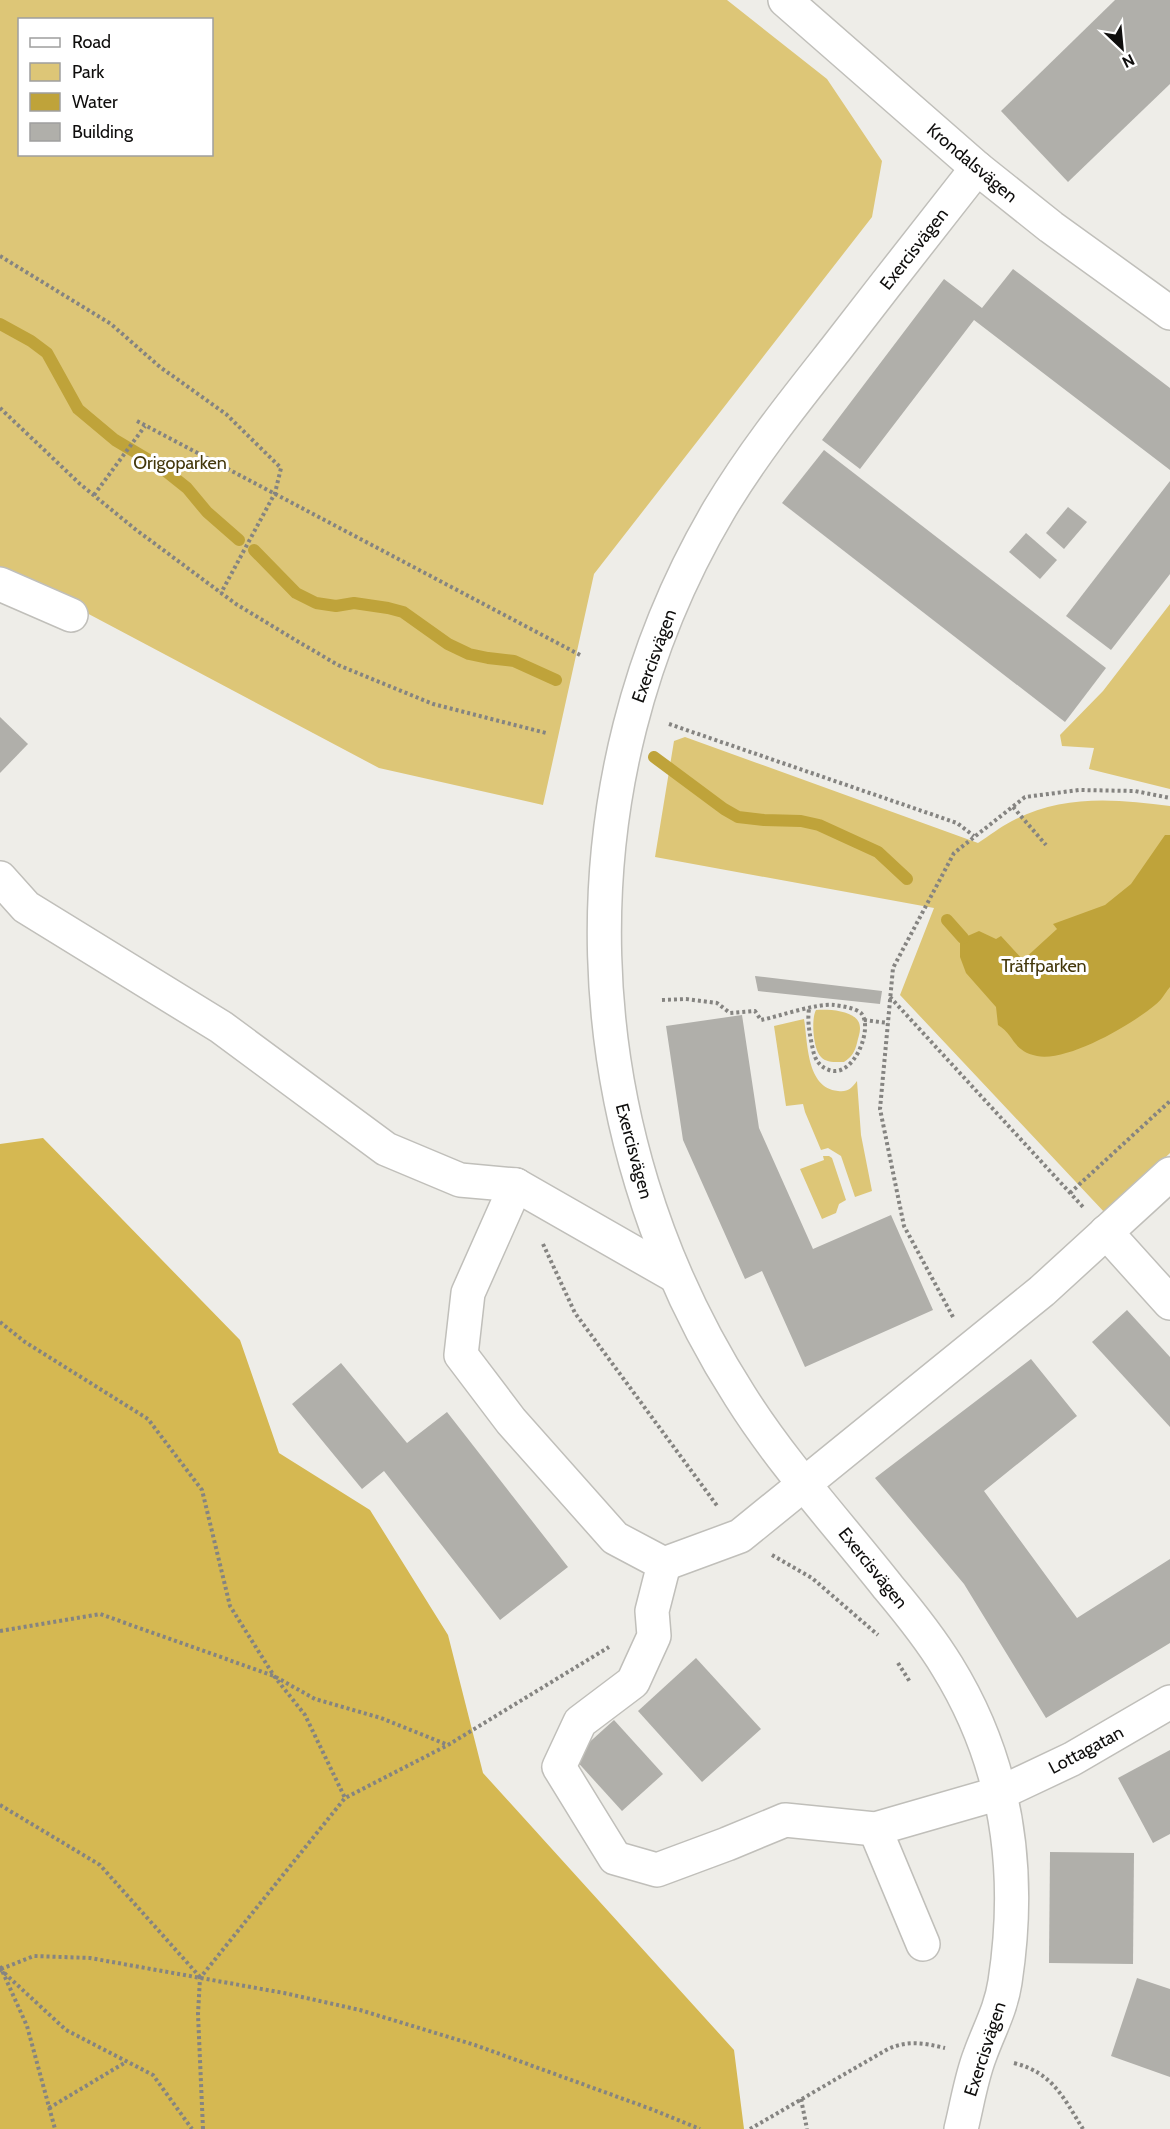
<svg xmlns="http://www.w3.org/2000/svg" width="1170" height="2129" font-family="Cabin,sans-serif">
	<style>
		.green { fill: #ddc677; fill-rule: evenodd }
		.forest { fill: #d5b852 }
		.water { fill: #bfa33a }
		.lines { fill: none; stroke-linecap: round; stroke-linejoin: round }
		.stream { stroke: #bfa33a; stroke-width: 12 }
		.building { fill: #b0afaa }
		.minor-casing { stroke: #c0bfba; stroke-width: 36 }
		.path { stroke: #858481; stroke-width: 4; stroke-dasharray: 3 3; stroke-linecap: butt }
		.minor { stroke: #fff; stroke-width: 33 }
		.labels { text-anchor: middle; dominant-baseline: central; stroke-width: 6; stroke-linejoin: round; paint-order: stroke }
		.street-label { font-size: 18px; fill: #0f0e0d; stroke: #fff }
		.park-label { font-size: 18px; fill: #43370b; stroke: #fff }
	</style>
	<rect width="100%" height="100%" fill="#eeede8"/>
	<g class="green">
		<path d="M0,0h727l100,79 55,82 -10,56 -278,357 -51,231 -164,-37 -379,-201zM20,20h192v134h-192z"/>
		<polygon points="1170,604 1170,789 1089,769 1094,748 1062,746 1060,735 1103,691"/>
		<path d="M685,737l293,106c11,-7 22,-16 34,-22 50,-27 105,-22 158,-15v347l-64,61 -206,-219 34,-87 -279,-51 19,-116z"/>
		<path d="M816,1010c13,-1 45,0 44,19 0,4 -2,9 -3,14 -2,8 -5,14 -13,19 -7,0 -18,1 -23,-5 -8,-8 -10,-38 -5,-47z"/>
		<path d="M804,1019c4,23 2,69 34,72 10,1 13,-2 19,-10l4,54 11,56 -17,6 -14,-41 -13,-8 -7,2 -16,-38 -2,-8 -17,2 -12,-80z"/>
		<polygon points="823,1156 829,1156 832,1158 846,1200 839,1204 836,1213 822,1219 800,1169 824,1160"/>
	</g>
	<polygon class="forest" points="43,1138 240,1340 279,1453 370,1510 448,1635 483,1773 734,2050 744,2129 0,2129 0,1144"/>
	<path class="water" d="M1165,835h5v152c-5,6 -9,14 -15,18 -24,20 -87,57 -118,51 -25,-5 -22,-21 -39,-31l-2,-18 -30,-34 -6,-16v-14l3,-5 16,-7 17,8 5,-3 22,24 34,-31 -4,-5 52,-19 26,-21z"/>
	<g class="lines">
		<g class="stream">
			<polyline points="0,324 31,341 47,353 78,409 115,440 162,468 187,488 207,512 239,540"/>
			<polyline points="254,550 296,593 316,603 336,606 354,603 388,608 403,612 448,644 469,654 488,658 514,661 556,680"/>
			<polyline points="654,757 724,809 738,817 764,820 801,821 819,825 878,852 907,879"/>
			<polyline points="947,920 963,938"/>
		</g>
	</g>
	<g class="building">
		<polygon points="1115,0 1170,0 1170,84 1068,182 1001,111"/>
		<polygon points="1013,269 1170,388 1170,470 974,320 860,469 822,440 944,279 982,308"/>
		<polygon points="824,450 1106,668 1065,722 782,503"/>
		<polygon points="1170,481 1170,574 1111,650 1066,616"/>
		<polygon points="1068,507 1087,522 1064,549 1046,533"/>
		<polygon points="1026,533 1057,560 1040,579 1009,552"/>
		<polygon points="0,717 28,744 0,773"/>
		<polygon points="755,976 882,991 880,1004 758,991"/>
		<polygon points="742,1015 759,1128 813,1249 891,1215 933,1310 805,1367 762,1271 745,1279 683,1140 666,1026"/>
		<polygon points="1127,1310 1170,1357 1170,1427 1092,1342"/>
		<polygon points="1031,1359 1077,1416 984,1491 1077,1618 1170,1559 1170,1643 1046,1718 964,1584 875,1478"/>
		<polygon points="341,1363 407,1443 447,1412 568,1567 500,1620 384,1471 362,1489 292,1404"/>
		<polygon points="696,1658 761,1729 702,1782 638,1711"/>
		<polygon points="614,1720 663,1774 622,1811 573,1757"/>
		<polygon points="1170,1750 1170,1834 1153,1843 1118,1778"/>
		<polygon points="1050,1852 1134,1853 1133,1964 1049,1963"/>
		<polygon points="1137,1978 1170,1989 1170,2077 1111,2056"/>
	</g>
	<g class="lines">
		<g class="minor-casing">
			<g id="minor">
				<polyline points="785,0 977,168 1051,227 1170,313"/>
				<polyline points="0,584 71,615"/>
				<polyline points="0,878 26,907 221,1027 386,1149 460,1180 516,1185 675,1276"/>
				<polyline points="516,1185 468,1293 461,1355 511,1421 615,1538 664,1564 740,1536 1042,1291 1170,1174"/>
				<polyline points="1106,1232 1170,1303"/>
				<polyline points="664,1564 652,1611 654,1636 633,1682 580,1722 559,1767 615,1858 657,1870 727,1844 785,1820 875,1829 1000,1793 1072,1759 1170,1702"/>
				<polyline points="875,1829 923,1944"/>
				<path d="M961,2129c6,-24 10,-51 19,-74 9,-25 21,-46 25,-73 17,-111 2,-219 -58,-316 -17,-28 -38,-54 -59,-79 -49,-62 -106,-124 -148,-191 -171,-267 -183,-612 -21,-886 34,-57 75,-108 116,-160 47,-61 94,-121 142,-182"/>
			</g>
		</g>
		<g class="path">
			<polyline points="0,256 111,324 160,367 226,414 281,468 275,493 221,593"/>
			<polyline points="0,408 80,484 135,529 236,604 297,641 338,665 433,704 546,733"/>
			<polyline points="137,421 582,656"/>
			<polyline points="94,495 145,426"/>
			<polyline points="669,724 957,823 974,836"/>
			<polyline points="1013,807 1046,845"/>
			<polyline points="890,997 1083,1207"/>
			<path d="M662,1000l24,-1 31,4 13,10 25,-2 6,9c19,-4 56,-17 73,-15 8,1 21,3 27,8 13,14 -7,66 -32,57 -9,-3 -14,-10 -16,-20 -3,-14 -6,-28 -4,-41"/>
			<polyline points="864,1020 888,1023"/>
			<polyline points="1070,1193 1170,1101"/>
			<polyline points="543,1244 575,1313 718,1507"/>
			<polyline points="953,1317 904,1226 880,1109 893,968 954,853 1025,797 1079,790 1135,791 1170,798"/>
			<polyline points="0,1322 25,1342 148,1419 202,1490 230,1606 274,1676 305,1715 345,1798"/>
			<polyline points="772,1555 812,1578 878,1635"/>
			<polyline points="0,1631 100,1614 274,1676 315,1699 381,1718 448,1745"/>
			<polyline points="898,1663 910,1682"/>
			<polyline points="0,1805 100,1865 200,1977"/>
			<polyline points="0,1966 27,2026 55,2129"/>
			<polyline points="0,1969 66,2030 153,2075 192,2129"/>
			<polyline points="1,1969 34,1956 90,1958 284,1993 360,2010 475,2045 651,2109 700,2129"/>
			<path d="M1014,2063c39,10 49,34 69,66"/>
			<polyline points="801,2099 807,2129"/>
			<polyline points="49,2108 126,2062"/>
			<polyline points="203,2129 198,2014 200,1978 345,1798 448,1745 609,1647"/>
			<path d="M750,2129l138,-80c20,-9 36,-6 57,-1"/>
		</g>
		<use href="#minor" class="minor"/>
	</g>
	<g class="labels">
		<g class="street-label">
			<text transform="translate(972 163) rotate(40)">Krondalsvägen</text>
			<text transform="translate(914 249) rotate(-52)">Exercisvägen</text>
			<text transform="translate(654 656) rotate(-70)">Exercisvägen</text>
			<text transform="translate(634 1151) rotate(75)">Exercisvägen</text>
			<text transform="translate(873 1568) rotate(51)">Exercisvägen</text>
			<text transform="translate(1086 1750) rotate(-28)">Lottagatan</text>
			<text transform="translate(985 2049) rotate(-72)">Exercisvägen</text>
		</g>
		<g class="park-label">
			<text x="180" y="463">Origoparken</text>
			<text x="1044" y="966">Träffparken</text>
		</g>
	</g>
	<rect x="18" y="18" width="195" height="138" fill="#ffffff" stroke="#9f9f9e" stroke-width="1.5"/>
	<rect x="30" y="38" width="30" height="9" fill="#ffffff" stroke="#9f9f9e" stroke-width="1.5"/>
	<text x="72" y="48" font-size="18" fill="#0f0e0d">Road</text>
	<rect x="30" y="63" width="30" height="18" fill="#ddc677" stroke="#9f9f9e" stroke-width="1.5"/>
	<text x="72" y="78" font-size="18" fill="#0f0e0d">Park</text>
	<rect x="30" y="93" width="30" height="18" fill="#bfa33a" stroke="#9f9f9e" stroke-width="1.5"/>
	<text x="72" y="108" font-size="18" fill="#0f0e0d">Water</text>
	<rect x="30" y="123" width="30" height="18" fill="#b0afaa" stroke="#9f9f9e" stroke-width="1.5"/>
	<text x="72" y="138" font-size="18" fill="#0f0e0d">Building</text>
	<g transform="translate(1122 48) rotate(154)" stroke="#ffffff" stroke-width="4.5" paint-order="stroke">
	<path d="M0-4.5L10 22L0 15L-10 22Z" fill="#0f0e0d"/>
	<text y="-9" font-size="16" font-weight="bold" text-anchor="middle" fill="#0f0e0d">N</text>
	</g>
</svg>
